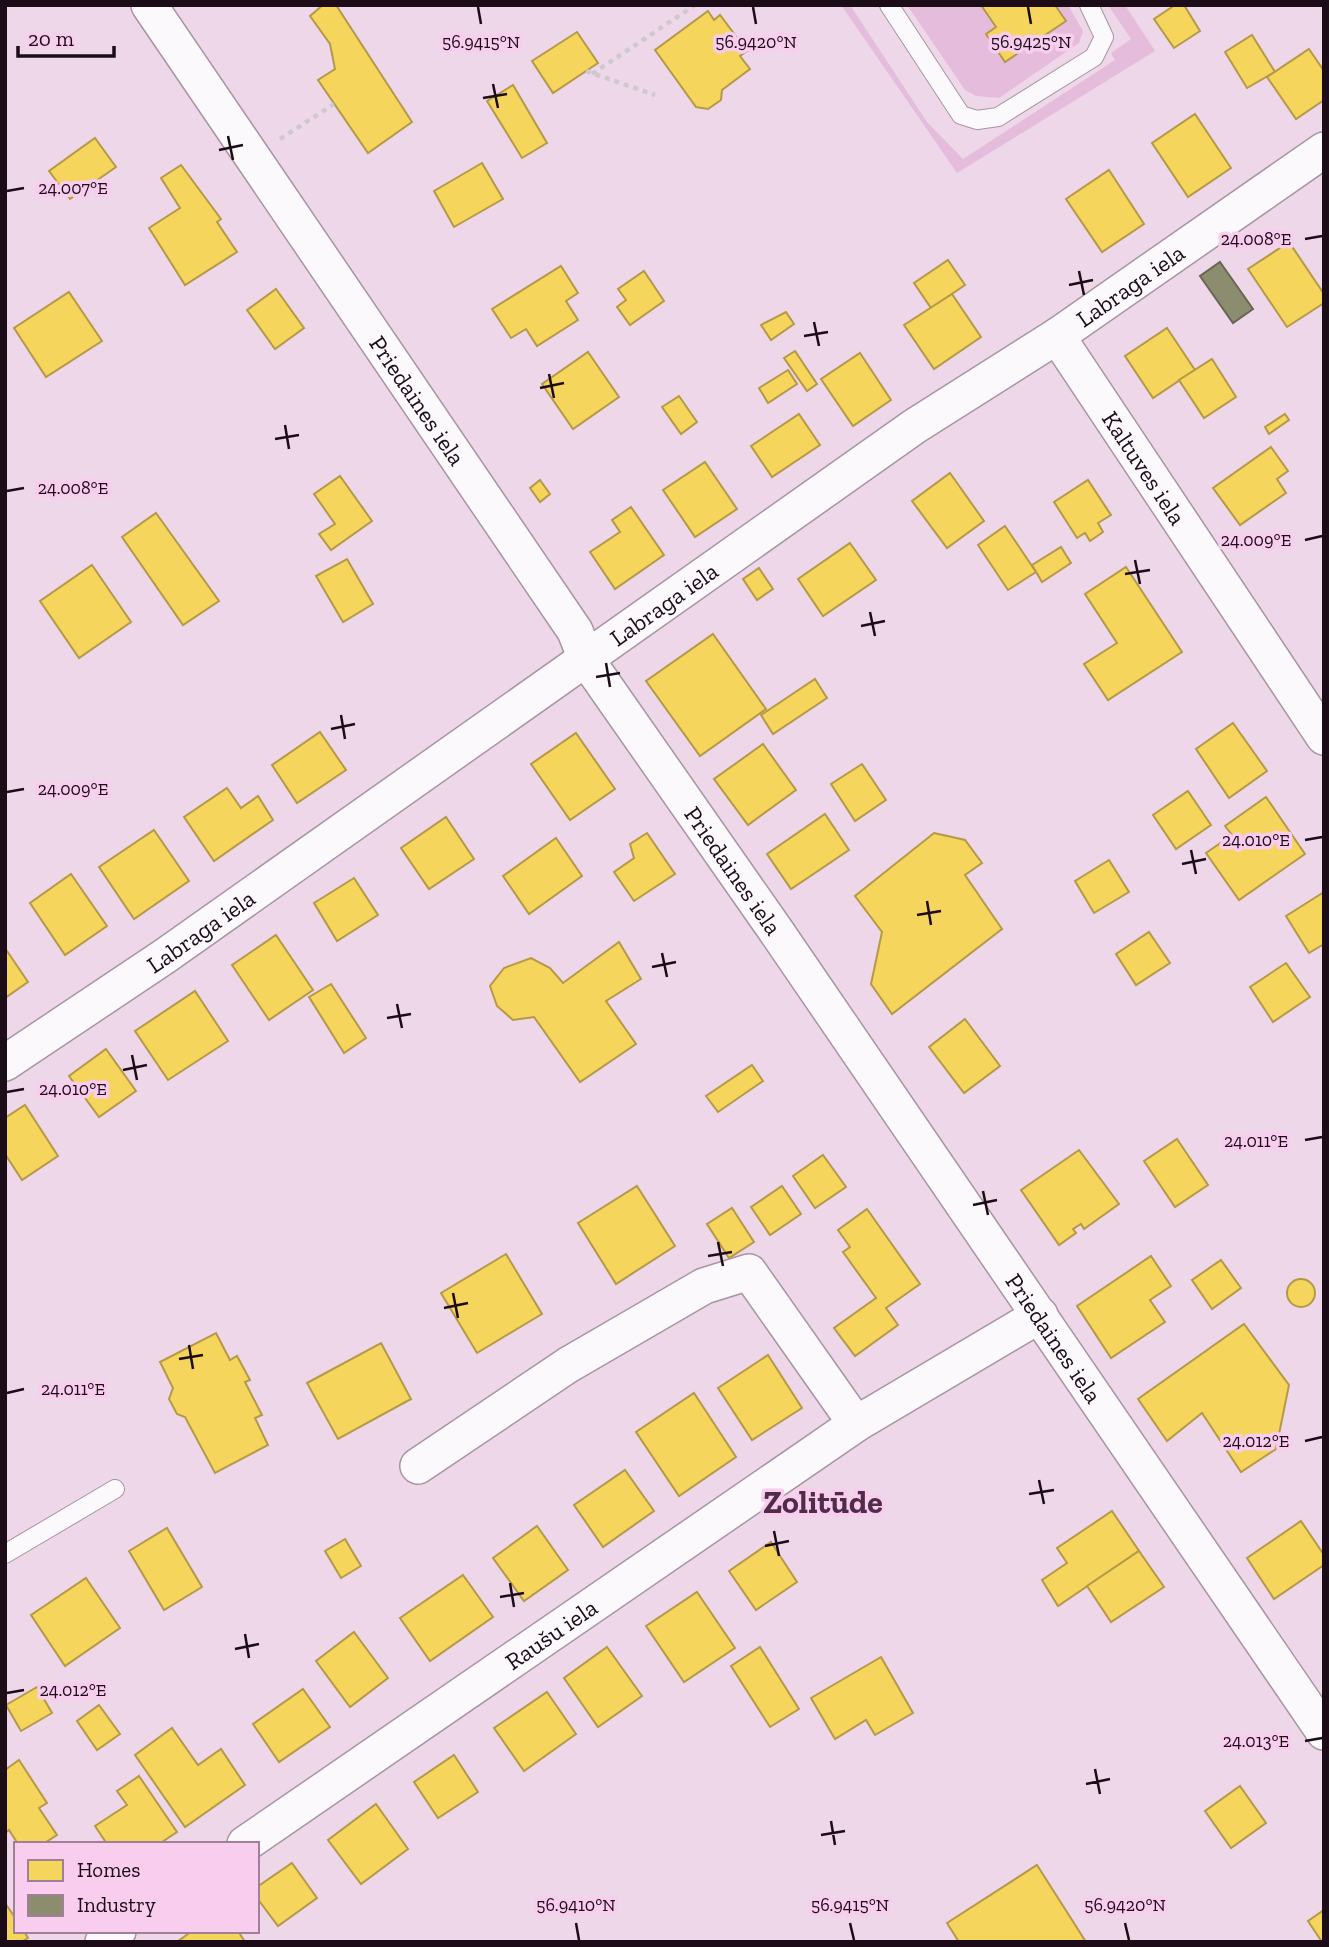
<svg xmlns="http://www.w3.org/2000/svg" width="1329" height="1947" font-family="'Zilla Slab',serif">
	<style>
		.green { fill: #e5bcdc }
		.homes { fill: #f6d55c; stroke: #b49948; stroke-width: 2 }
		.industry { fill: #8c8c6e; stroke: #6a6654; stroke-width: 2 }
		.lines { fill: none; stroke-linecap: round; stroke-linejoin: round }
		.lane-casing { stroke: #a695a3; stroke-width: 20 }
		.street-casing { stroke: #a695a3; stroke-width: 38 }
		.path { stroke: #cfc9ce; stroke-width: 4.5; stroke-dasharray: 5 5; stroke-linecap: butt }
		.lane { stroke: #fcf9fc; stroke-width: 18 }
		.street { stroke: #fcf9fc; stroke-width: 35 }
		.ticks { fill: none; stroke: #1b0c18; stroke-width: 2.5 }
		.labels { text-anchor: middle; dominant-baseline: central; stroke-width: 7; stroke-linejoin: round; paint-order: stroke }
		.street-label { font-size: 24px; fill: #1b0c18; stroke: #f8cdee }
		.district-label { font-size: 32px; font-weight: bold; fill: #4f2d48; stroke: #f8cdee }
		.ticks-label { font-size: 18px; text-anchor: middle; fill: #1b0c18; stroke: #f8cdee; stroke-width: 7; stroke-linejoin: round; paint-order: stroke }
	</style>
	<rect width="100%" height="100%" fill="#eed7e9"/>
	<g class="green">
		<polygon points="841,5 850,5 927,122 963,159 1115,60 1111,53 1131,39 1108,5 1125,5 1155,51 957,173"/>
		<polygon points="907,5 981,5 996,27 986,34 1005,62 1065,22 1055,5 1068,5 1083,31 1079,43 999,98 976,96 965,90"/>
	</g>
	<g class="homes">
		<polygon points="323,5 336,5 412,122 368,153 318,80 335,69 330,44 310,16"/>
		<polygon points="981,5 1055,5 1066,21 1005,62 986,34 996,27"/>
		<polygon points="1175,5 1184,5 1200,31 1174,48 1154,19"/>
		<polygon points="708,11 714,20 720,15 747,51 740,56 750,69 722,90 721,100 708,109 696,107 655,50"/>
		<polygon points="577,32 598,63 553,93 532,61"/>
		<polygon points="1252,35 1275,72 1247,88 1225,52"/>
		<polygon points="1309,49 1324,71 1324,100 1296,119 1267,77"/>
		<polygon points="513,85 547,143 522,158 487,101"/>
		<polygon points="1195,114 1231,168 1188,197 1152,143"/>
		<polygon points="95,138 116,167 70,199 49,171"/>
		<polygon points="482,163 503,199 454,227 434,191"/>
		<polygon points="181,165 221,219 217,222 237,252 185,285 149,228 180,208 161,178"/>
		<polygon points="1109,170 1144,224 1102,252 1066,199"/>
		<polygon points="1289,242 1324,294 1324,303 1287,327 1248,269"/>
		<polygon points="948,260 965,285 931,308 914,283"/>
		<polygon points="561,266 578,293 566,301 578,320 537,346 526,329 511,338 492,309"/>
		<polygon points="644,271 664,301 630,325 617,307 626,300 618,289"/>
		<polygon points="276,289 304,328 275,349 247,310"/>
		<polygon points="69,292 102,341 46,377 14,328"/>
		<polygon points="952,294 981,337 934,369 904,325"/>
		<polygon points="786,312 794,324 771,340 761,325"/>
		<polygon points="1167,328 1195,370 1153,398 1125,356"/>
		<polygon points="795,351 817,384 807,391 784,358"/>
		<polygon points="588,352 619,397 573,429 542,384"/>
		<polygon points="860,353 891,400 853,426 821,379"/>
		<polygon points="1212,359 1236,397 1204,418 1179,380"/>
		<polygon points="788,370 797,384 768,403 759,388"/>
		<polygon points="679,396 697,422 681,434 662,407"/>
		<polygon points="799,414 820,445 772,477 751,446"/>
		<polygon points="1285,414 1289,420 1269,434 1265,427"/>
		<polygon points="1271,447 1288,471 1277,479 1286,493 1240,525 1213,488"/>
		<polygon points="705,462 737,509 695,537 663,490"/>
		<polygon points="950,473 984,521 947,548 912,501"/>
		<polygon points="340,476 372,521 331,550 319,534 335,524 314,494"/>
		<polygon points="540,480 550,494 540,502 530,488"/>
		<polygon points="1088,480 1111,515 1098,523 1103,532 1090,541 1085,533 1077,538 1054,502"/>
		<polygon points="631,507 664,555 615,589 590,552 620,532 612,520"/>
		<polygon points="156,513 219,601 183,625 122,537"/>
		<polygon points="1005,526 1036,572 1008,590 978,545"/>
		<polygon points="850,543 876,580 823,616 798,579"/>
		<polygon points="1061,547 1071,563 1042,582 1032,565"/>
		<polygon points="347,559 373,604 343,622 316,576"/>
		<polygon points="92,565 131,622 79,658 40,601"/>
		<polygon points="1126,567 1182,652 1108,700 1084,664 1117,643 1085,594"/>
		<polygon points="759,568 773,589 757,600 743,579"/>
		<polygon points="713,634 766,709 700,756 646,681"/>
		<polygon points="815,679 827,698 773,734 761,715"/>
		<polygon points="1233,723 1267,771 1229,798 1196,749"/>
		<polygon points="320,732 346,770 297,803 272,765"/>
		<polygon points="576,733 615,789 570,820 531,764"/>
		<polygon points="763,744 796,790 748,825 714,779"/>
		<polygon points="862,764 886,800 855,821 831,784"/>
		<polygon points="227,788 241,808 258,796 273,820 214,861 184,817"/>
		<polygon points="1188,791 1211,825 1176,849 1153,815"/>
		<polygon points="1266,797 1305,854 1239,900 1206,853 1232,835 1225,826"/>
		<polygon points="825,814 849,850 791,889 767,854"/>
		<polygon points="446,817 474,859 429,889 401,848"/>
		<polygon points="154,830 189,881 134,919 99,867"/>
		<polygon points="647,833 675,874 634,901 614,872 634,858 630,844"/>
		<polygon points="934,833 965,840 982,863 965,875 1002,929 892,1014 871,984 882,932 855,896"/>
		<polygon points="556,838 582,876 529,914 503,876"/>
		<polygon points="1109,860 1129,892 1094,913 1075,881"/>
		<polygon points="71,874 107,926 65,955 30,903"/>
		<polygon points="354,878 378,915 337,941 314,903"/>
		<polygon points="1324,892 1324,944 1309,953 1286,916"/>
		<polygon points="1149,932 1170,963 1136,985 1116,954"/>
		<polygon points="276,935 313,990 269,1020 232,965"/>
		<polygon points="619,942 641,979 606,1001 636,1044 580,1082 534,1017 513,1020 497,1006 490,986 504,968 531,958 550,968 563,983"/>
		<polygon points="5,948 28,982 5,998"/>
		<polygon points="1286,963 1310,997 1273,1022 1250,987"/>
		<polygon points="331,984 366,1038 344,1053 309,997"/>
		<polygon points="195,991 228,1041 168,1080 135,1031"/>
		<polygon points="965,1019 1000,1066 964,1093 929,1047"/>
		<polygon points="106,1049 136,1091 99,1117 69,1076"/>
		<polygon points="752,1065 763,1081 718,1112 706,1096"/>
		<polygon points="25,1105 58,1156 22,1180 5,1154 5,1118"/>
		<polygon points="1177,1139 1208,1185 1175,1207 1144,1161"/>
		<polygon points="1079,1150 1119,1204 1084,1229 1081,1224 1073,1229 1076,1233 1059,1245 1021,1190"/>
		<polygon points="823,1155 846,1187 815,1208 793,1176"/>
		<polygon points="637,1186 675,1246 616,1284 578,1223"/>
		<polygon points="782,1186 801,1214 770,1235 751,1207"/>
		<polygon points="732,1208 754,1242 729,1258 707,1224"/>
		<polygon points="867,1209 920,1284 886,1308 898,1325 855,1356 834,1328 876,1298 843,1252 850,1247 838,1230"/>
		<polygon points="506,1254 542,1314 477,1353 441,1293"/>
		<polygon points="1151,1256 1171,1286 1150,1300 1165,1322 1111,1358 1077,1306"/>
		<polygon points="1221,1260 1241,1288 1212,1309 1192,1280"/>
		<circle cx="1301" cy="1293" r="14"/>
		<polygon points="1244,1324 1289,1385 1276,1449 1241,1472 1202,1413 1167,1441 1138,1399"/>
		<polygon points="216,1333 230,1360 237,1356 250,1380 245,1382 262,1415 255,1418 268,1445 215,1473 185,1417 177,1414 169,1399 173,1388 160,1362"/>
		<polygon points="381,1343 411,1399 338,1439 307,1383"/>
		<polygon points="768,1355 802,1408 752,1440 718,1388"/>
		<polygon points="694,1393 736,1457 679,1496 636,1432"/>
		<polygon points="625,1470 654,1511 603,1547 574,1505"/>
		<polygon points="1112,1511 1139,1551 1058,1606 1042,1580 1067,1563 1057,1548"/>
		<polygon points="1301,1521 1324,1555 1324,1565 1274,1599 1247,1558"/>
		<polygon points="537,1526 568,1570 524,1601 493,1558"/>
		<polygon points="167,1528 202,1587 164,1610 129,1551"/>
		<polygon points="345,1539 361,1566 341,1578 325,1551"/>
		<polygon points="771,1542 797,1582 756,1610 729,1571"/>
		<polygon points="1139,1551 1164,1587 1111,1622 1087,1586"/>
		<polygon points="463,1575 493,1617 430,1661 400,1618"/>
		<polygon points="86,1578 120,1628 65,1666 31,1615"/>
		<polygon points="697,1592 735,1648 684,1682 646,1626"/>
		<polygon points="354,1632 388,1678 350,1707 316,1661"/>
		<polygon points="607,1647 642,1696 598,1727 564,1678"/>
		<polygon points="760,1647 799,1709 770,1727 731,1666"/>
		<polygon points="881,1657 913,1713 875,1735 866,1720 835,1739 811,1698"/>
		<polygon points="37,1687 52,1713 21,1731 6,1705"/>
		<polygon points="303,1689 330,1727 279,1762 253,1724"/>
		<polygon points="547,1692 576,1734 524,1771 494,1728"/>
		<polygon points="99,1705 120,1734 97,1750 77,1721"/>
		<polygon points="172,1728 198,1765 221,1749 245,1785 185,1827 135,1755"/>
		<polygon points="454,1755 478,1792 438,1818 414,1782"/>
		<polygon points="19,1760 47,1803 39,1808 57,1835 43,1844 18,1844 9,1830 5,1833 5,1770"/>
		<polygon points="139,1776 177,1832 159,1844 107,1844 95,1826 127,1805 117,1791"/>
		<polygon points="1240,1786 1266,1823 1231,1848 1205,1811"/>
		<polygon points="376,1804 408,1849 361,1884 328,1840"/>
		<polygon points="292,1863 317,1898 278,1926 257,1898 257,1887"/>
		<polygon points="1037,1865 1086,1942 959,1942 947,1923"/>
		<polygon points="5,1903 16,1919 16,1931 24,1931 28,1938 21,1942 5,1942"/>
		<polygon points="1324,1910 1324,1942 1322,1942 1308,1921"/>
		<polygon points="192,1931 238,1931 245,1942 177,1942"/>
	</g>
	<polygon class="industry" points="1220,262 1253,309 1233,323 1200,276"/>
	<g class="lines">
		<g class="lane-casing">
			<g id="lane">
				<polyline points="889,5 961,115 977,120 998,117 1094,57 1104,37 1089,5"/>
				<polyline points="5,1554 115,1489"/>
			</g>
		</g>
		<g class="street-casing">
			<g id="street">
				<path id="s1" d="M149,5l426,626 11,28 188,269 550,804"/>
				<path id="s2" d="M1057,336l267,401"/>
				<path id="s3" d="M5,1063l160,-107 750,-530 142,-90 267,-186"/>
				<polyline points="418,1466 568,1365 704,1286 749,1272 856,1424"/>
				<path id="s4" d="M245,1844l611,-420 184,-109"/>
				<polyline points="103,1942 118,1931"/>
			</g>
		</g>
		<g class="path">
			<polyline points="586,71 655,95"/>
			<polyline points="592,74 695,5"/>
			<polyline points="280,139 334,104"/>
		</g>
		<use href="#lane" class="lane"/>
		<use href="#street" class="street"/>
	</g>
	<path class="ticks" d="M478,7l3,17M753,7l3,17M1028,7l3,17M493,84l5,24M483,98l24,-4M228,136l5,24M219,150l24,-5M7,191l17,-3M1305,239l17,-3M1079,271l5,24M1069,285l24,-5M814,322l5,24M804,336l24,-4M549,374l5,24M540,388l24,-5M285,425l4,24M275,439l24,-4M7,491l17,-3M1305,540l17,-4M1135,560l5,24M1125,574l25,-4M870,612l5,24M861,626l24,-5M606,663l4,24M596,677l24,-4M341,715l4,24M331,729l24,-5M7,792l17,-3M1305,840l17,-3M1191,850l5,24M1182,864l24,-5M927,901l4,24M917,915l24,-4M662,953l5,24M652,967l24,-5M397,1004l5,24M387,1018l24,-4M132,1055l5,25M123,1070l24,-5M7,1092l17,-3M1305,1140l17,-3M983,1191l5,24M973,1205l24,-5M718,1242l5,24M708,1256l24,-4M453,1293l5,25M444,1308l24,-5M189,1345l4,24M179,1359l24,-4M7,1393l17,-4M1305,1441l17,-4M1039,1480l5,24M1029,1494l25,-4M774,1531l5,25M765,1546l24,-5M510,1583l4,24M500,1597l24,-4M245,1634l4,24M235,1649l24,-5M7,1693l17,-3M1305,1741l17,-3M1095,1769l5,25M1086,1784l24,-5M831,1821l4,24M821,1835l24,-4M576,1923l3,17M850,1923l4,17M1125,1923l4,17"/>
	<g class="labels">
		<g class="street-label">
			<text stroke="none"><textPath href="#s3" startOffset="1368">Labraga iela</textPath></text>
			<text stroke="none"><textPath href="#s1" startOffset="478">Priedaines iela</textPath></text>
			<text stroke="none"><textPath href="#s2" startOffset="158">Kaltuves iela</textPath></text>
			<text stroke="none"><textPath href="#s3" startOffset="803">Labraga iela</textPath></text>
			<text stroke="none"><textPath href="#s1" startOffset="1045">Priedaines iela</textPath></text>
			<text stroke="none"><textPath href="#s3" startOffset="236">Labraga iela</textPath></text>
			<text stroke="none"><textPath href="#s1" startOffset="1612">Priedaines iela</textPath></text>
			<text stroke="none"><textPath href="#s4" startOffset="371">Raušu iela</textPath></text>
		</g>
		<g class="district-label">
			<text x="823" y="1502">Zolitūde</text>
		</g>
	</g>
	<g class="ticks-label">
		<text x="481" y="48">56.9415°N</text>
		<text x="756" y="48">56.9420°N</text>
		<text x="1031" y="48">56.9425°N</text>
		<text x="73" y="194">24.007°E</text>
		<text x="1256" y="245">24.008°E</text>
		<text x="73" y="494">24.008°E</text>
		<text x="1256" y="546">24.009°E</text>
		<text x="73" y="795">24.009°E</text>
		<text x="1256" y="846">24.010°E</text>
		<text x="73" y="1095">24.010°E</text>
		<text x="1256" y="1147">24.011°E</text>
		<text x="73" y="1395">24.011°E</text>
		<text x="1256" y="1447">24.012°E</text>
		<text x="73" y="1696">24.012°E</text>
		<text x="1256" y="1747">24.013°E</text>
		<text x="576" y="1911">56.9410°N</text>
		<text x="850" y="1911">56.9415°N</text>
		<text x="1125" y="1911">56.9420°N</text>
	</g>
	<rect width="1329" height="1947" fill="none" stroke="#1b0c18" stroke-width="14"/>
	<rect x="14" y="1842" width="245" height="91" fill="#f8cdee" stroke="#a08098" stroke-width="2"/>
	<rect x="28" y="1860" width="35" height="21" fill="#f6d55c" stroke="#a08098" stroke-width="2"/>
	<text x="77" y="1877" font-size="21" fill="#1b0c18">Homes</text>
	<rect x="28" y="1895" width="35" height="21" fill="#8c8c6e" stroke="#a08098" stroke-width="2"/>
	<text x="77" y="1912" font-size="21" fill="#1b0c18">Industry</text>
	<path d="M18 46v10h96v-10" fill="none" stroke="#1b0c18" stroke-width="3.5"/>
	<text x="28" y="46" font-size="21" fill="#1b0c18" stroke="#f8cdee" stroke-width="5" paint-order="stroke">20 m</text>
</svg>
